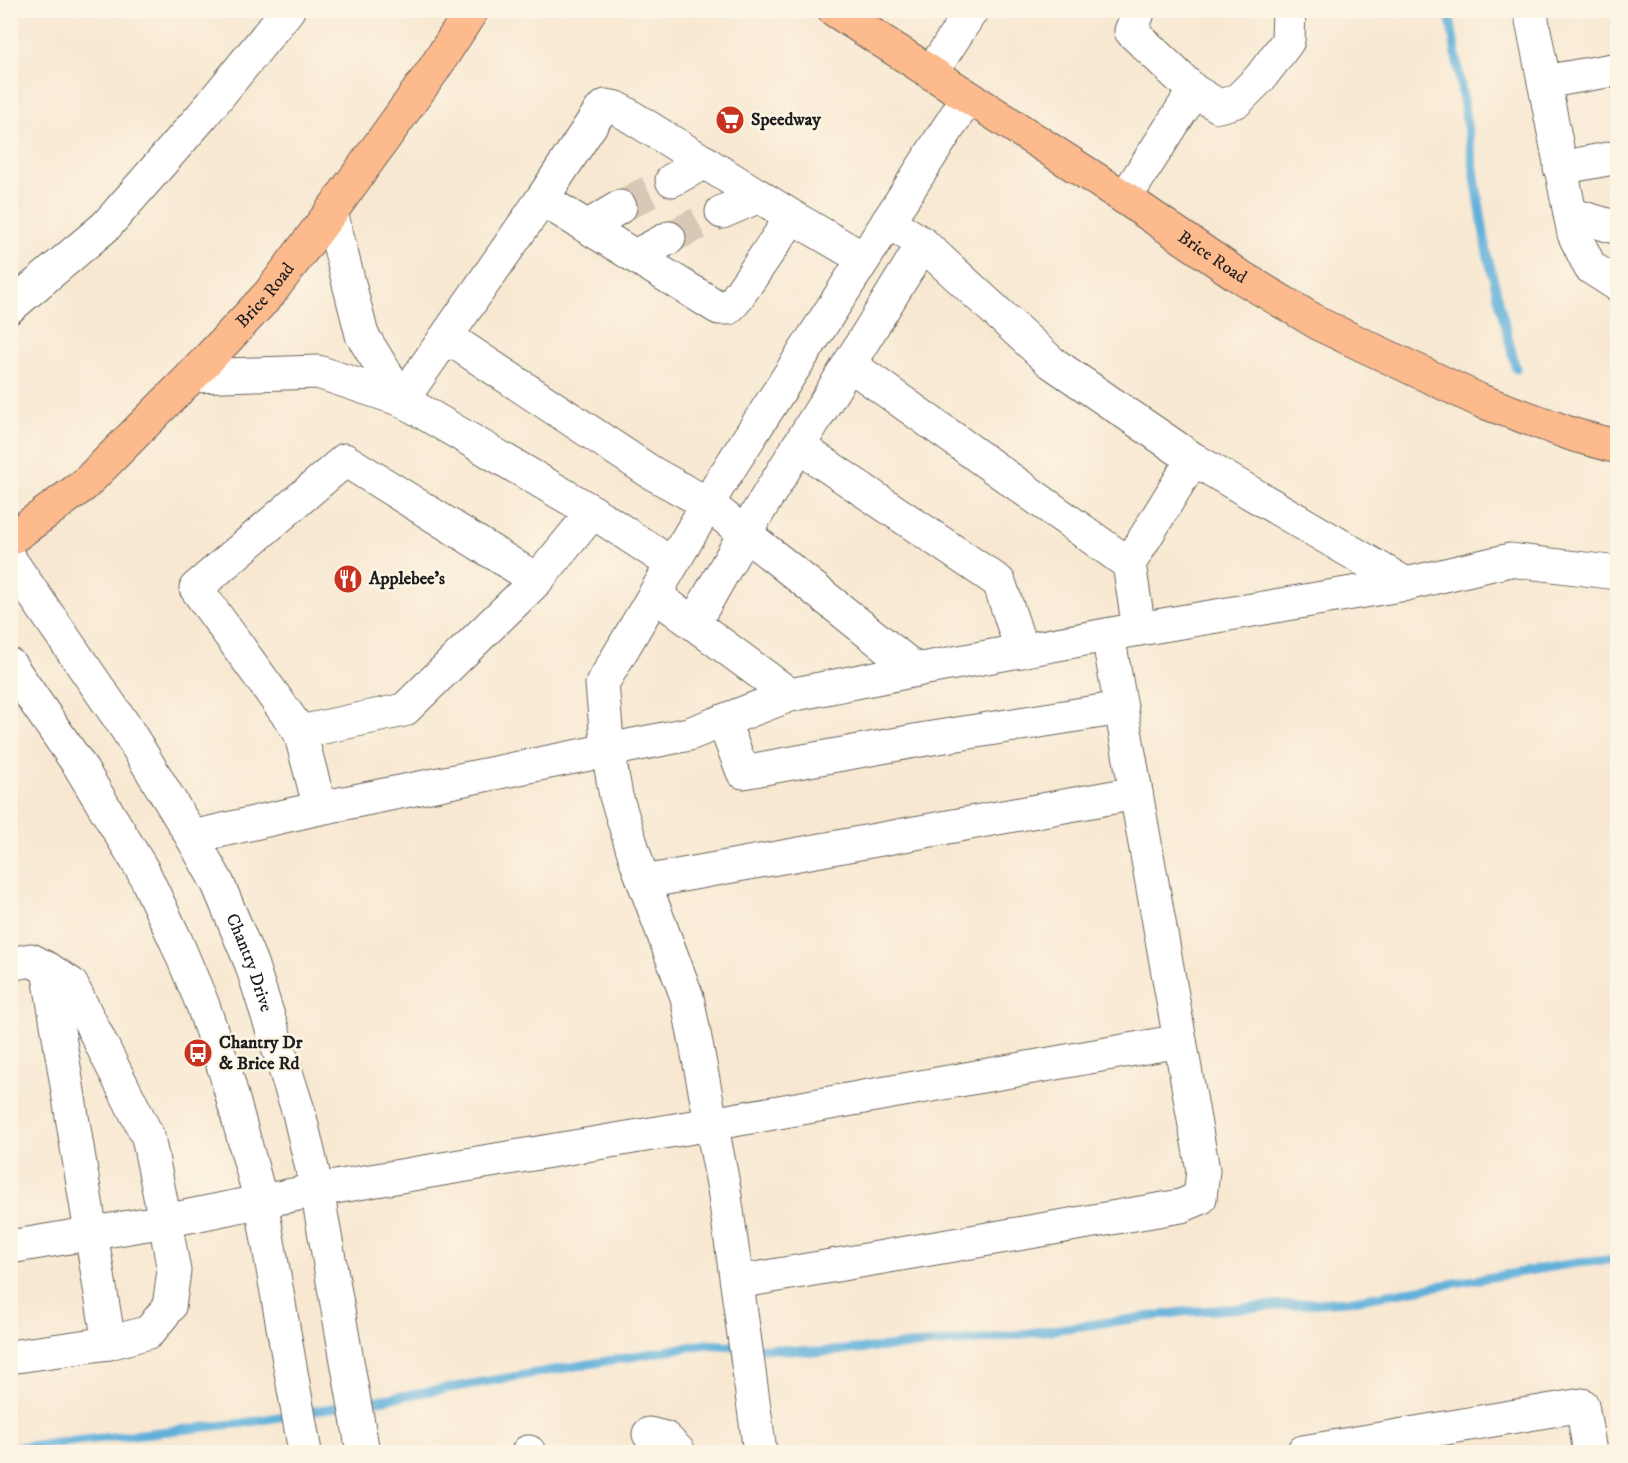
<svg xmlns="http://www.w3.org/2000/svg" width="1628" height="1463" font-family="'IM FELL DW Pica',serif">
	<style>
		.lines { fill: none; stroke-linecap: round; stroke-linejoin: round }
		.stream { stroke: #60b0da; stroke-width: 9 }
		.minor-tunnel { stroke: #d7c9b6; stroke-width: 33; stroke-dasharray: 33 16; stroke-linecap: butt }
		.minor-casing { stroke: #69635b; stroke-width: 35 }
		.major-casing { stroke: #69635b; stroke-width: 35 }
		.minor { stroke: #fff; stroke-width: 33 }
		.major { stroke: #fcba8d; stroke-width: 33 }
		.labels { text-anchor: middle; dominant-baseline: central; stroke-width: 5; stroke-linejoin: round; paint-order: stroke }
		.poi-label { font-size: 18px; font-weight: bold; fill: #1c1c1c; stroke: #fcf5e5; text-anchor: start }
		.street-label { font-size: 18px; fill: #1c1c1c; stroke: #fcf5e5 }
	</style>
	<rect width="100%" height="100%" fill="#fcf5e5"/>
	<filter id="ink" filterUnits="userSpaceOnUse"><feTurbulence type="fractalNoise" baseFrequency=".0167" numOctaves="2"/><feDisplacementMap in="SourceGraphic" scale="12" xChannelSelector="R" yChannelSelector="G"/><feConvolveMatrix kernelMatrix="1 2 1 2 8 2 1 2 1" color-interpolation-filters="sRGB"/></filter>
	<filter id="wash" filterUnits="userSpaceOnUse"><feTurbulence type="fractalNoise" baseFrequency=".008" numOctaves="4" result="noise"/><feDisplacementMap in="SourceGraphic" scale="24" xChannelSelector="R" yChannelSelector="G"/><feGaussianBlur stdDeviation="1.35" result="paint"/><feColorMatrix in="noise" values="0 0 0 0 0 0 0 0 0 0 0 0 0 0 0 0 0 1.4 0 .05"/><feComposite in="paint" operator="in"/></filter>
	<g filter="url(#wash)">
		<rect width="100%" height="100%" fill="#f8e8d1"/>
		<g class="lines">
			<g class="stream">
				<polyline points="1449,10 1487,253 1516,369"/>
				<polyline points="10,1448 244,1423 706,1344 819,1352 978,1340 1183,1312 1347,1301 1576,1263 1618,1259"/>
			</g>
		</g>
	</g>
	<g filter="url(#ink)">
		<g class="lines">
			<g class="minor-tunnel">
				<polyline points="620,207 672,180"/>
				<polyline points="669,238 722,212"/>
			</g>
			<g class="minor-casing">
				<g id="minor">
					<polyline points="1139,10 1131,31 1194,91 1219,106 1237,101 1260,78 1288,41 1289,10"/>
					<polyline points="1530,10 1574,234 1590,267 1618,285"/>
					<polyline points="931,73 972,10"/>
					<polyline points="1544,82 1618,69"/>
					<polyline points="1560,168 1618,157"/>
					<polyline points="672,180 705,162"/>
					<polyline points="1125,198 1194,91"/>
					<polyline points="542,199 719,308 728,308 734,302 792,217"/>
					<polyline points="722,212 759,196"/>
					<polyline points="1570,214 1618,228"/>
					<polyline points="888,221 923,244 1051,362 1193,459 1406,584"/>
					<polyline points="587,227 620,207"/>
					<polyline points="635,256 669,238"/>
					<polyline points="10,307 106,226 202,116 288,10"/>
					<polyline points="447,337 652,473 708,504 916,670"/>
					<polyline points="849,364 1129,564"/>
					<polyline points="192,376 318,372 402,400 362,335 331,212"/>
					<polyline points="798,446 999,582 1022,651"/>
					<path id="s1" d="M10,560l116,168 66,109 26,47 33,79 48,150 18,77 46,262"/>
					<polyline points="672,564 593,512 402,400 542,199 600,111 606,106 617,108 796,219 864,259"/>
					<polyline points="537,580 404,710 300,732 196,588 345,460 537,580 593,512"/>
					<polyline points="655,595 790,695"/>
					<polyline points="694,623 745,533 923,244"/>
					<polyline points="1139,629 1129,564 1193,459"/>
					<polyline points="10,665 79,765 143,871 176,941 202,1003 226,1074 261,1201 305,1452"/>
					<polyline points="723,721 743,772 926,739 1121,708"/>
					<polyline points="300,732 320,808"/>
					<polyline points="192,837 320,808 689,734 790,695 916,670 1139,629 1406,584 1510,560 1618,573"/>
					<polyline points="644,882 1136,793"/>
					<polyline points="10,964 31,960 48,969 71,984 148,1137 165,1221 317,1190 711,1124 1180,1041"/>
					<polyline points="48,969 109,1343"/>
					<polyline points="10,1247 165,1221 174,1271 169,1307 149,1332 109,1343 10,1357"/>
					<polyline points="737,1282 1181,1206 1200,1198 1203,1170 1108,635"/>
					<polyline points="649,1434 665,1438 679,1452"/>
					<polyline points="528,1452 529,1452"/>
					<polyline points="760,1452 724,1189 687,997 638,866 616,796 608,751 602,684 720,483 968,97"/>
					<polyline points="1303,1452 1582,1405 1590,1452"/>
				</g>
			</g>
			<g class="major-casing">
				<g id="major">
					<path id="s2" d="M834,10l291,188 111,76 87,52 158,75 93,34 44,12"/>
					<path id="s3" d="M10,539l74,-54 108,-109 77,-82 62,-82 103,-143 38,-59"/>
				</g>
			</g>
			<use href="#minor" class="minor"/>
			<use href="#major" class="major"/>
		</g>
	</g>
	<defs>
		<g id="supermarket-disc" transform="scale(1.5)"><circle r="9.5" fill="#c8321e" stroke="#fcf5e5"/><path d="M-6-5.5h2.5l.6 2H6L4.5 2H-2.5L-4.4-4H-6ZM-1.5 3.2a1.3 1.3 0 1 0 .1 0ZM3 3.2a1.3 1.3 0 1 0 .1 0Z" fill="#fff"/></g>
		<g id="restaurant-disc" transform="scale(1.5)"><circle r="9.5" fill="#c8321e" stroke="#fcf5e5"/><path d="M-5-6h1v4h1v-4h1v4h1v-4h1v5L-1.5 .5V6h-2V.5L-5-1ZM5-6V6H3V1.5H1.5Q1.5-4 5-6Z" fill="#fff"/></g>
		<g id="bus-disc" transform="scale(1.5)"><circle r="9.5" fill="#c8321e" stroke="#fcf5e5"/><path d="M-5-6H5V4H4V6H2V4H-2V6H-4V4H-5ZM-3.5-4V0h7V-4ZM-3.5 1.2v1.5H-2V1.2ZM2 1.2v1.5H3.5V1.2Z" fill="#fff"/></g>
	</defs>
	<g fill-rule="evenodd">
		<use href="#supermarket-disc" x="730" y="120"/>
		<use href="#restaurant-disc" x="348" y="579"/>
		<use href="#bus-disc" x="198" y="1053"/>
	</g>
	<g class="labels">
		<g class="poi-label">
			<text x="751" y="120">Speedway</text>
			<text x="369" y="579">Applebee's</text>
			<text x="219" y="1043">Chantry Dr<tspan x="219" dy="21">&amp; Brice Rd</tspan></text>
		</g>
		<g class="street-label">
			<text stroke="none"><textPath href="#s2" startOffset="452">Brice Road</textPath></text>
			<text stroke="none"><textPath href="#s3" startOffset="354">Brice Road</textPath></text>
			<text stroke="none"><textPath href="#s1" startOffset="470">Chantry Drive</textPath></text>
		</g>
	</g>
	<rect width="1628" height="1463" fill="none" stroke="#fcf5e5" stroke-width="36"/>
</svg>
